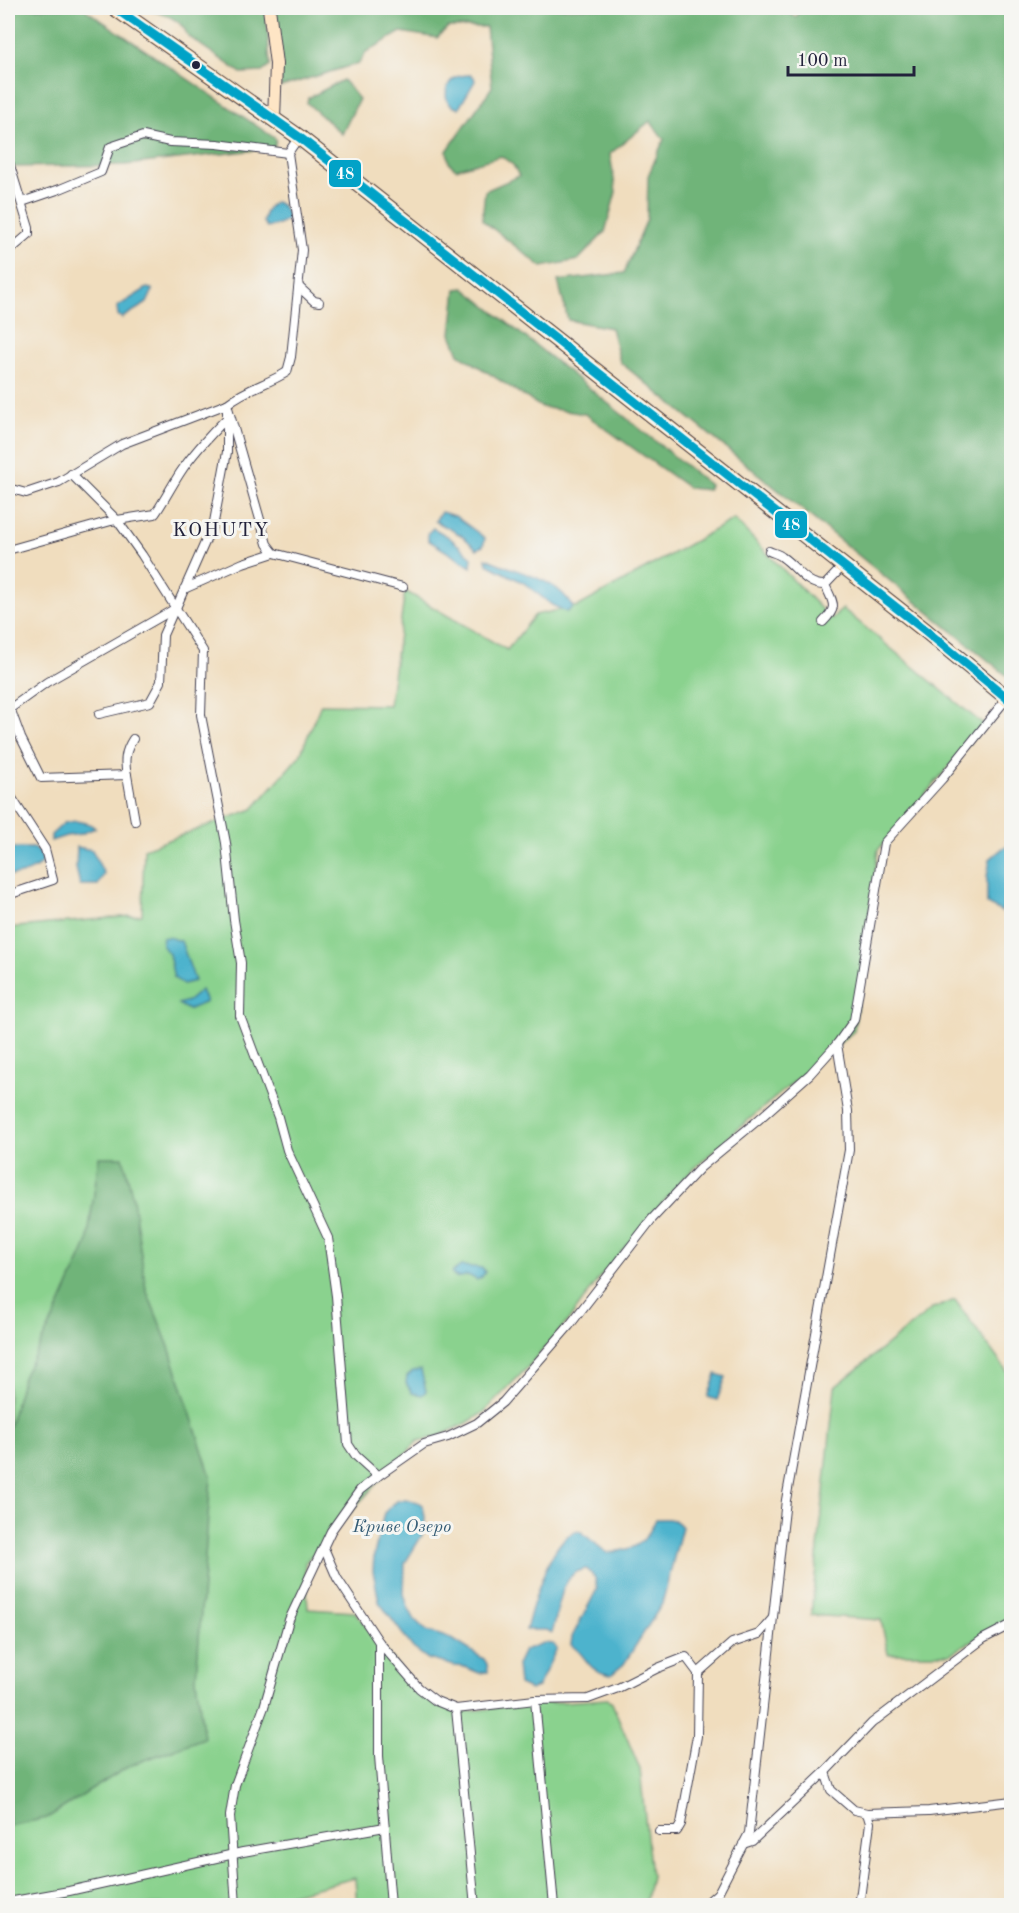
<svg xmlns="http://www.w3.org/2000/svg" width="1019" height="1913" font-family="'Old Standard TT',serif">
	<style>
		.green { fill: #8ad28e; stroke: #567a64; stroke-width: 1.5 }
		.forest { fill: #6fb479; stroke: #486b5a; stroke-width: 1.5 }
		.water { fill: #4eb3cd; stroke: #386a84; stroke-width: 1.5 }
		.lines { fill: none; stroke-linecap: round; stroke-linejoin: round }
		.stream { stroke: #4eb3cd; stroke-width: 2 }
		.street-casing { stroke: #413e4f; stroke-width: 10 }
		.secondary-casing { stroke: #413e4f; stroke-width: 14 }
		.highway-casing { stroke: #413e4f; stroke-width: 17 }
		.street { stroke: #fff; stroke-width: 8 }
		.secondary { stroke: #fee5c5; stroke-width: 12 }
		.highway { stroke: #fcbd6e; stroke-width: 15 }
		.bus-1-casing { stroke: #f6f6f2; stroke-width: 14 }
		.bus-1 { stroke: #02a2c7; stroke-width: 9 }
		.bus-dot { fill: #22223b; stroke: #f6f6f2; stroke-width: 2 }
		.labels { text-anchor: middle; dominant-baseline: central; stroke-width: 6; stroke-linejoin: round; paint-order: stroke }
		.water-label { font-size: 18px; font-style: italic; fill: #345c75; stroke: #f6f6f2 }
		.quarter-label { font-size: 20px; letter-spacing: 1.5px; fill: #22223b; stroke: #f6f6f2 }
		.line-badge { stroke: #f6f6f2; stroke-width: 2 }
		.badge-label { font-size: 16px; text-anchor: middle; font-weight: bold; fill: #fff }
	</style>
	<rect width="100%" height="100%" fill="#f6f6f2"/>
	<filter id="ink" filterUnits="userSpaceOnUse"><feTurbulence type="fractalNoise" baseFrequency=".0167" numOctaves="2"/><feDisplacementMap in="SourceGraphic" scale="12" xChannelSelector="R" yChannelSelector="G"/><feConvolveMatrix kernelMatrix="1 2 1 2 8 2 1 2 1" color-interpolation-filters="sRGB"/></filter>
	<filter id="wash" filterUnits="userSpaceOnUse"><feTurbulence type="fractalNoise" baseFrequency=".008" numOctaves="4" result="noise"/><feDisplacementMap in="SourceGraphic" scale="24" xChannelSelector="R" yChannelSelector="G"/><feGaussianBlur stdDeviation="1.35" result="paint"/><feColorMatrix in="noise" values="0 0 0 0 0 0 0 0 0 0 0 0 0 0 0 0 0 1.4 0 .05"/><feComposite in="paint" operator="in"/></filter>
	<g filter="url(#wash)">
		<rect width="100%" height="100%" fill="#f0ddbe"/>
		<g class="green">
			<polygon points="734,519 831,619 843,609 984,725 878,850 854,1031 732,1134 681,1181 600,1277 569,1320 528,1367 483,1413 467,1423 437,1437 418,1441 388,1471 305,1563 308,1609 355,1612 421,1696 458,1713 515,1705 608,1699 612,1703 640,1769 651,1876 645,1905 357,1905 355,1878 250,1905 8,1906 8,928 142,915 144,849 253,809 300,755 321,704 389,705 405,591 507,650 535,615 579,606"/>
			<polygon points="955,1300 1011,1377 1011,1620 992,1629 950,1654 888,1654 881,1620 811,1615 835,1387 933,1308"/>
		</g>
		<g class="forest">
			<polygon points="8,8 83,8 276,139 274,148 125,165 13,167 8,155"/>
			<path d="M142,8h124l4,58 -8,6 -21,1 -53,-37c-8,-20 -27,-22 -46,-28z"/>
			<polygon points="275,8 778,8 796,17 802,8 1011,8 1011,679 620,362 611,328 568,320 558,281 624,273 647,219 648,176 664,139 650,121 610,154 616,192 605,232 578,260 542,267 482,220 485,191 519,176 513,165 501,156 456,169 449,163 447,151 492,87 486,27 448,27 437,38 401,32 366,52 359,63 281,87"/>
			<polygon points="343,80 359,99 342,134 307,103 308,98"/>
			<polygon points="464,288 710,485 708,490 689,488 585,414 541,407 459,354 451,334 456,289"/>
			<polygon points="99,1157 123,1157 133,1199 146,1289 169,1347 211,1477 196,1679 204,1738 129,1766 47,1818 8,1826 8,1431 23,1377 56,1314 87,1244"/>
		</g>
		<g class="water">
			<path d="M471,75l3,2 1,4 -16,27c-17,-1 -16,-23 -4,-30 4,-3 11,-3 16,-3z"/>
			<path d="M276,202l7,4 6,10 -1,3 -11,6 -10,2 -4,-5c2,-10 4,-16 13,-20z"/>
			<polygon points="147,288 152,289 152,292 147,303 122,318 118,315 117,307"/>
			<polygon points="441,512 455,516 485,538 483,546 477,549 461,535 435,521"/>
			<polygon points="433,528 449,537 472,557 471,567 428,540 428,533"/>
			<path d="M486,558c29,15 70,18 87,49l-6,5 -15,-7 -28,-22 -37,-19z"/>
			<polygon points="76,821 90,824 95,828 81,834 66,836 51,841 51,835 64,823"/>
			<polygon points="1011,845 1011,874 1002,912 987,904 987,877 990,859 1003,848"/>
			<polygon points="77,847 92,850 104,874 98,885 80,885 76,868"/>
			<path d="M8,848h26l6,5 3,9c-9,9 -23,14 -35,13z"/>
			<polygon points="168,937 181,941 195,981 183,984 174,978 169,954 162,945 162,938"/>
			<polygon points="201,990 206,1002 188,1010 178,1004 188,1001"/>
			<path d="M461,1266l21,2 3,4 -3,5 -5,3 -9,-5c-7,2 -11,5 -17,-2z"/>
			<polygon points="421,1370 426,1391 422,1395 412,1393 406,1383 407,1376 413,1371"/>
			<polygon points="716,1374 726,1377 717,1400 708,1397"/>
			<polygon points="405,1499 418,1502 423,1506 425,1517 424,1532 405,1563 404,1594 408,1607 415,1620 427,1631 452,1639 484,1659 487,1664 488,1672 479,1673 465,1667 455,1666 428,1659 413,1648 379,1602 373,1571 374,1555 384,1513 397,1501"/>
			<path d="M656,1519c11,0 19,-2 26,8l-20,77 -38,60 -13,11c-27,-5 -21,-17 -40,-30l1,-8 25,-48 -2,-11 -8,-9c-28,1 -28,44 -35,64l-5,-3h-21c6,-23 25,-98 54,-99l27,22c29,-4 37,-7 49,-34z"/>
			<polygon points="543,1643 553,1644 557,1648 538,1687 530,1690 519,1685 517,1665 524,1650"/>
		</g>
		<g class="lines">
			<polyline class="stream" points="995,8 1012,16"/>
		</g>
	</g>
	<g filter="url(#ink)">
		<g class="lines">
			<g class="street-casing">
				<g id="street">
					<polyline points="8,159 29,228 29,234 8,252"/>
					<polyline points="22,202 60,189 101,172 110,147 143,136 170,142 217,144 288,153"/>
					<polyline points="299,287 314,301 319,302"/>
					<polyline points="71,474 117,520 142,555 203,651 201,715 226,843 234,920 241,963 240,1016 278,1117 287,1150 328,1238 336,1296 348,1444 356,1456 378,1476"/>
					<polyline points="8,488 26,493 59,482 122,444 227,404 267,544 274,553 403,587"/>
					<path d="M8,550l103,-29 44,-7c9,-13 16,-27 25,-41 13,-20 30,-38 47,-55"/>
					<path d="M769,551c4,2 10,3 13,6 15,10 24,29 43,28"/>
					<polyline points="184,589 243,563 274,553"/>
					<path d="M823,622c15,-15 11,-18 2,-37l18,-19"/>
					<polyline points="8,709 10,708 21,738 41,778 127,775 135,821"/>
					<path d="M8,710l39,-28 129,-74 38,-86 13,-70v-48c20,-16 39,-19 60,-32l4,-15 11,-107 -14,-97 11,-16"/>
					<polyline points="99,714 150,702 161,682 163,635 175,608"/>
					<path d="M127,775c-3,-14 -2,-24 6,-36"/>
					<polyline points="8,792 45,849 53,880 8,895"/>
					<polyline points="324,1548 337,1578 379,1642 419,1688 436,1701 456,1709 535,1700 588,1699 618,1688 658,1668 686,1657 698,1673 732,1643 759,1634 772,1619"/>
					<polyline points="379,1642 379,1756 391,1906"/>
					<polyline points="535,1700 554,1906"/>
					<polyline points="456,1709 475,1906"/>
					<polyline points="825,1772 831,1790 854,1810 867,1813 929,1811 1012,1801"/>
					<polyline points="659,1831 677,1831 681,1824 697,1736 698,1673"/>
					<polyline points="743,1844 752,1841 825,1772 872,1723 983,1639 1012,1624"/>
					<polyline points="718,1893 718,1898 724,1906"/>
					<polyline points="8,1902 69,1891 243,1852 385,1827"/>
					<polyline points="236,1906 230,1816 235,1785 264,1707 289,1620 331,1531 360,1490 378,1476 424,1444 448,1437 477,1423 503,1402 569,1326 652,1219 700,1168 757,1121 810,1074 837,1044 854,1020 884,843 942,779 1007,698"/>
					<polyline points="703,1906 718,1893 749,1833 786,1500 849,1150 848,1111 837,1044"/>
					<polyline points="859,1906 870,1823 867,1813"/>
				</g>
			</g>
			<g class="secondary-casing">
				<polyline id="secondary" points="269,8 276,64 274,119"/>
			</g>
			<g class="highway-casing">
				<polyline id="highway" points="115,8 299,137 926,631 1012,702"/>
			</g>
			<use href="#street" class="street"/>
			<use href="#secondary" class="secondary"/>
			<use href="#highway" class="highway"/>
			<g class="bus-1-casing">
				<polyline id="bus-1" points="115,8 299,137 926,631 1012,702"/>
			</g>
			<use href="#bus-1" class="bus-1"/>
		</g>
	</g>
	<circle class="bus-dot" cx="196" cy="65" r="5"/>
	<g class="labels">
		<g class="water-label">
			<text x="402" y="1527">Криве Озеро</text>
		</g>
		<g class="quarter-label">
			<text x="221" y="531">KOHUTY</text>
		</g>
	</g>
	<g class="line-badge">
		<rect x="328" y="159" width="34" height="29" rx="6" fill="#02a2c7"/>
		<rect x="774" y="510" width="34" height="29" rx="6" fill="#02a2c7"/>
	</g>
	<g class="badge-label">
		<text x="345" y="179">48</text>
		<text x="791" y="530">48</text>
	</g>
	<rect width="1019" height="1913" fill="none" stroke="#f6f6f2" stroke-width="30"/>
	<path d="M788 66v9h126v-9" fill="none" stroke="#22223b" stroke-width="3"/>
	<text x="797" y="66" font-size="18" fill="#22223b" stroke="#f6f6f2" stroke-width="4.5" paint-order="stroke">100 m</text>
</svg>
